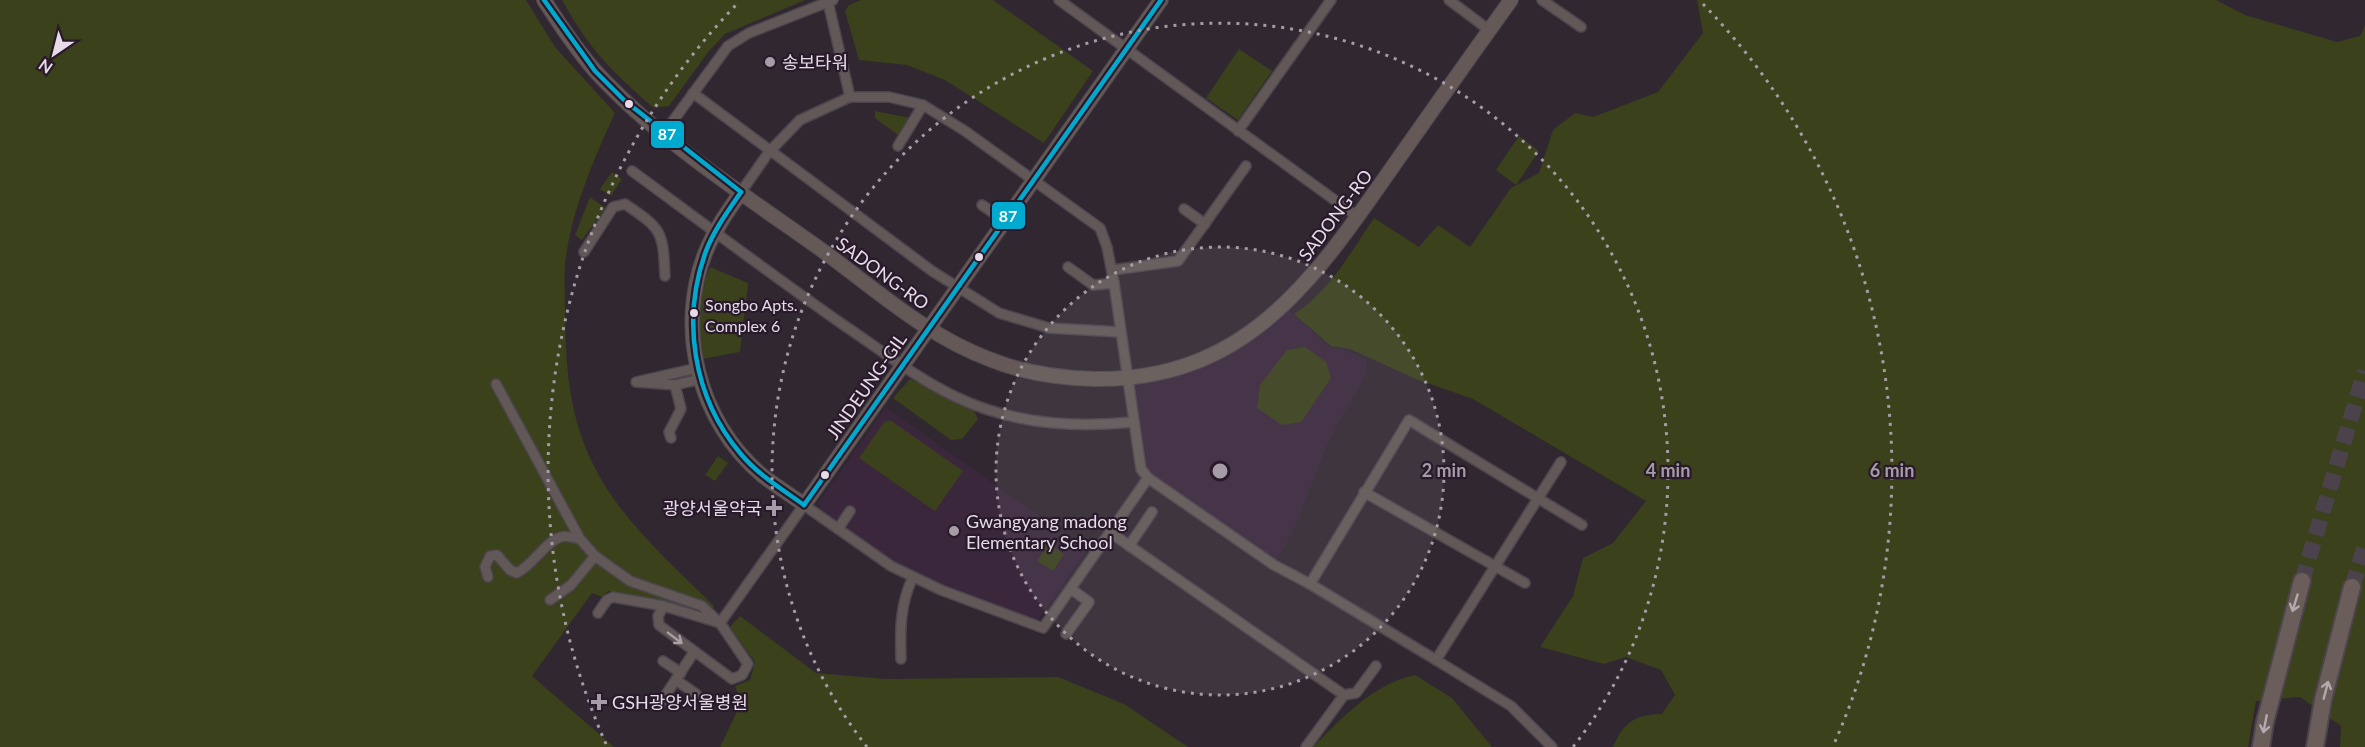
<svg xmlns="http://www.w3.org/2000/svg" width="2365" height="747" font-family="Lato,'Noto Sans KR',sans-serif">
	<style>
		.built { fill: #3a273c }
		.green { fill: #3a411b }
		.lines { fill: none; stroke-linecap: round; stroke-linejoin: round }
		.highway-tunnel { stroke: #4b424c; stroke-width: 16; stroke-dasharray: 16 8; stroke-linecap: butt }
		.street-casing { stroke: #4c454d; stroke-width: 12 }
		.secondary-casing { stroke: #4c454d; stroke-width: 16 }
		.highway-casing { stroke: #4c454d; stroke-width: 20 }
		.street { stroke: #615857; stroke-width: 9 }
		.secondary { stroke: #645956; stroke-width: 14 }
		.highway { stroke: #6a5d5a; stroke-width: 16 }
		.bus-1-casing { stroke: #291a2b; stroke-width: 9 }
		.bus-1 { stroke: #00a9ce; stroke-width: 4.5 }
		.oneway { stroke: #b4a9af }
		.oneway2 { stroke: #aaa0a6 }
		.ring { fill: none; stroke: #a69ca7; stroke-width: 3; stroke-dasharray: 3 6 }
		.poi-dot { fill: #a69ca7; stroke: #291a2b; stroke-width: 2 }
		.bus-dot { fill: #e6dbe7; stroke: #291a2b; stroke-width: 2 }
		.labels { text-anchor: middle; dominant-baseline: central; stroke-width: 4.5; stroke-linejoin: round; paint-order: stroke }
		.bus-label { font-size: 16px; fill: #e6dbe7; stroke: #291a2b; text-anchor: start }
		.poi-label { font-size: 18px; fill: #e6dbe7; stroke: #291a2b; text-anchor: start }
		.street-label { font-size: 18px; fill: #e6dbe7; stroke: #291a2b }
		.centre { fill: #a69ca7; stroke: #291a2b; stroke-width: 3 }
		.ring-label { font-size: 18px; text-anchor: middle; font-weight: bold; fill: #a69ca7; stroke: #291a2b; stroke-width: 4.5; stroke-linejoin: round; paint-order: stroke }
		.line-badge { stroke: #291a2b; stroke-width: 2 }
		.badge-label { font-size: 16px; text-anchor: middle; font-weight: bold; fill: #fff }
	</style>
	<rect width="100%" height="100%" fill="#302731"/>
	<g class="built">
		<polygon points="1288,309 1330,348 1344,350 1367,359 1367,372 1327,445 1295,528 1277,559 1149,473 1132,384 1195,371"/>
		<polygon points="886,407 1087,550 1038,620 1033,621 978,600 892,562 821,511 819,502"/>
	</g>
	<g class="green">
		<path d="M0,0h526l29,47 60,66c-20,43 -40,90 -48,137 -4,21 -2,43 -2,64 1,63 5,111 37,167 29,48 73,86 112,125l-2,4 -104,-19 -6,6 -10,-4 -60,83 82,71h-614z"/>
		<path d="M562,0h243l-80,34 -16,17 -40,55 -15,2c-42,-36 -65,-59 -92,-108z"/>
		<polygon points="861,0 993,0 1093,71 1044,143 945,80 907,65 859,60 845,11 849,5"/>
		<path d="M1697,0h519l29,15 92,27 23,-6 5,-11v722h-25l1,-21 -41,-29 -44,4 -8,46h-635c11,-25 21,-32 49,-33l13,-19 -14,-25 -35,-13 -22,7 -64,-17 33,-51 10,-38 30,-15 33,-42 -173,-102 -57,-20 -66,-30 -19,-3 -37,-32c35,-22 57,-62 80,-96l45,29 19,-22 32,22 41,-59 28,-15 14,-43 22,-17 18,4 65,-25 45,-59z"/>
		<polygon points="1239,49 1272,71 1238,120 1206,98"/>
		<polygon points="875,111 910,118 898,135 875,118"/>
		<polygon points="1519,136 1539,151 1516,185 1496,170"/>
		<polygon points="612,172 622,179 611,196 600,189"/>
		<polygon points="590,197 605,208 582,240 575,235"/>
		<path d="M710,267l38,16 -8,69 -38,7c-4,-32 -4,-62 8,-92z"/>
		<polygon points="1305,347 1326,362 1331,378 1301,422 1282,425 1257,408 1260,385 1287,350"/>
		<polygon points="910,379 974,411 978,419 962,439 951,440 893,398"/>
		<polygon points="890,420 963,471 935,511 859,458 884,422"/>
		<polygon points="718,456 728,463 715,481 705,475"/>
		<polygon points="1048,544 1064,554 1053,571 1037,561"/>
		<polygon points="740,616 816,673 886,679 1058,677 1124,704 1188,747 720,747 741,703 735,686 750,680 755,662 730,627"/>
		<path d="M1415,675l37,23 40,49h-179c30,-30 60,-63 102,-72z"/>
	</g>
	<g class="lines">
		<g class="highway-tunnel">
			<polyline points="2302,581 2365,371"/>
			<polyline points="2352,587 2365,546"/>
		</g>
		<g class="street-casing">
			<g id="street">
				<polyline points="1059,0 1358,217"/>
				<polyline points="1449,0 1489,30"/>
				<polyline points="1542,0 1581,27"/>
				<polyline points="693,93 932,271 999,313 1049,328 1120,332"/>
				<polyline points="1238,131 1331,0"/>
				<polyline points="664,133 728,46 749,33 833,0"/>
				<polyline points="898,146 923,105"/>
				<path d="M632,171c71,52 141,105 213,155 36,24 71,52 111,71 54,26 118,31 177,25"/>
				<polyline points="741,192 769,152 800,120 850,97 828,2"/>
				<polyline points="982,205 1005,221"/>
				<polyline points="1184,209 1205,224"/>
				<path d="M584,252l29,-45 12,-3c37,25 38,27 40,72"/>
				<polyline points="1068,267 1093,285 1114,283"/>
				<polyline points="1112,270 1178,261 1246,166"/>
				<polyline points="697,368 636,382 675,385 701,379"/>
				<polyline points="496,384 580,539 595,556"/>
				<polyline points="671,438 669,432 681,409 675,385"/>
				<polyline points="1148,478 1274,565 1310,584 1436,660 1561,462"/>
				<polyline points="1364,492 1525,583"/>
				<polyline points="838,529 850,511"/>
				<polyline points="1111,533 1344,695"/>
				<polyline points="1129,546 1152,512"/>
				<path d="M488,577l-3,-10 5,-11 7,-1 13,15 7,3c16,-8 30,-33 44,-36 5,-2 14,1 19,2"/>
				<polyline points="1310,584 1409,420 1582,525"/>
				<polyline points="550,600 571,585 595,556 630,581 702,606 720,623 748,664 742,675 732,679 659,625 658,616 664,606 720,623"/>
				<polyline points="598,613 607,600 613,597 664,606"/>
				<polyline points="720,623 804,505 891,566 941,590 1043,628 1148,478 1141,469 1114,283 1107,247 1100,228 965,131 923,105 889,97 850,97"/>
				<polyline points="1066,634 1089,602 1071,589"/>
				<path d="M901,659c-1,-29 -1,-55 12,-82"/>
				<polyline points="1436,660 1511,706 1552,747"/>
				<polyline points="663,661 681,673"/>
				<polyline points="676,680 696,694"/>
				<polyline points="659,705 694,652"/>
				<polyline points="1306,747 1344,695 1356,693 1376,666"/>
			</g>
		</g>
		<g class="secondary-casing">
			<g id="secondary">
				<path d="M544,0c16,25 33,51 53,73 64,69 149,123 226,178 52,38 104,85 166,108 34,14 70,19 106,20 154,2 222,-104 301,-217 38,-54 76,-108 115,-162"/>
				<path d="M741,192c-13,19 -26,37 -35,59 -31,77 -8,171 57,225 13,10 28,19 41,29l357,-505"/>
			</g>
		</g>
		<g class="highway-casing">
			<g id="highway">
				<polyline points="2261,747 2265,722 2302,581"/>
				<polyline points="2315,747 2323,700 2352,587"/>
			</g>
		</g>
		<use href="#street" class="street"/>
		<use href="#secondary" class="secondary"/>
		<use href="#highway" class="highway"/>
		<g class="bus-1-casing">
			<g id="bus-1">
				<polyline points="544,0 595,71 625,101 741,192"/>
				<path d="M741,192c-13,19 -27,38 -35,59 -25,68 -13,146 34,202 18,22 42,36 64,52"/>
				<polyline points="804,505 1161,0"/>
			</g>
		</g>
		<use href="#bus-1" class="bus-1"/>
	</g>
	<defs><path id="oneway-shaft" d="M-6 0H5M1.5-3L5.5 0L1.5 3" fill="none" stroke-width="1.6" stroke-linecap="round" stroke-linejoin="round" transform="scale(1.5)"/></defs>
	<g class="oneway">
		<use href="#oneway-shaft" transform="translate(2295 603) rotate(107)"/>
		<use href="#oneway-shaft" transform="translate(2326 690) rotate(-75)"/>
		<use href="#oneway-shaft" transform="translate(2265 724) rotate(101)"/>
	</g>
	<use class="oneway2" href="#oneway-shaft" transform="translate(675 638) rotate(37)"/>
	<circle cx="1220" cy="471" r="224" fill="#a69ca7" fill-opacity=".12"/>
	<g class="ring">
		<circle cx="1220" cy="471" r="224"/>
		<path d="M867 747A448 448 0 1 1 1573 747"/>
		<path d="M606 744A672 672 0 0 1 737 4M1703 4A672 672 0 0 1 1834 744"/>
	</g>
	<g class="poi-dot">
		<circle cx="770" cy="62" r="6"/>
		<path d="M771 499h6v6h6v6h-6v6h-6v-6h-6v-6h6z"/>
		<circle cx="954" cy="531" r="6"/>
		<path d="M596 693h6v6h6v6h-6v6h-6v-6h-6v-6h6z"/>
	</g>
	<g class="bus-dot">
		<circle cx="629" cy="104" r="5"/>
		<circle cx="979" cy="257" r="5"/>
		<circle cx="694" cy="313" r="5"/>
		<circle cx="825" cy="475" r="5"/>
	</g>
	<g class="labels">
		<g class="bus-label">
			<text x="705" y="304">Songbo Apts.<tspan x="705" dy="21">Complex 6</tspan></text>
		</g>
		<g class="poi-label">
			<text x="782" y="62">송보타워</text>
			<text x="762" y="508" text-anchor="end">광양서울약국</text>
			<text x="966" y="521">Gwangyang madong<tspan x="966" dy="21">Elementary School</tspan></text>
			<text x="612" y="702">GSH광양서울병원</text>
		</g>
		<g class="street-label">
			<text transform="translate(1335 215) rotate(-53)">SADONG-RO</text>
			<text transform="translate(883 273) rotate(36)">SADONG-RO</text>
			<text transform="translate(866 386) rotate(-55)">JINDEUNG-GIL</text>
		</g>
	</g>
	<circle cx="1220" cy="471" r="9" class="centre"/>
	<g class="ring-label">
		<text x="1444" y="477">2 min</text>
		<text x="1668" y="477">4 min</text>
		<text x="1892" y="477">6 min</text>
	</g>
	<g class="line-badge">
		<rect x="650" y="120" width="35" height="29" rx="6" fill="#00a9ce"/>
		<rect x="991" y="201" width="35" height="29" rx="6" fill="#00a9ce"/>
	</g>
	<g class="badge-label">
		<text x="667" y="140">87</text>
		<text x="1008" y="222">87</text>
	</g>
	<g transform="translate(54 54) rotate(215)" stroke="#291a2b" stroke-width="4.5" paint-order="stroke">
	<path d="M0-4.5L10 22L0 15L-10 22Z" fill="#e6dbe7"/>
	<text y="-9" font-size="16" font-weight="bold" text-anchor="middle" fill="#e6dbe7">N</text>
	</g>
</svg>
